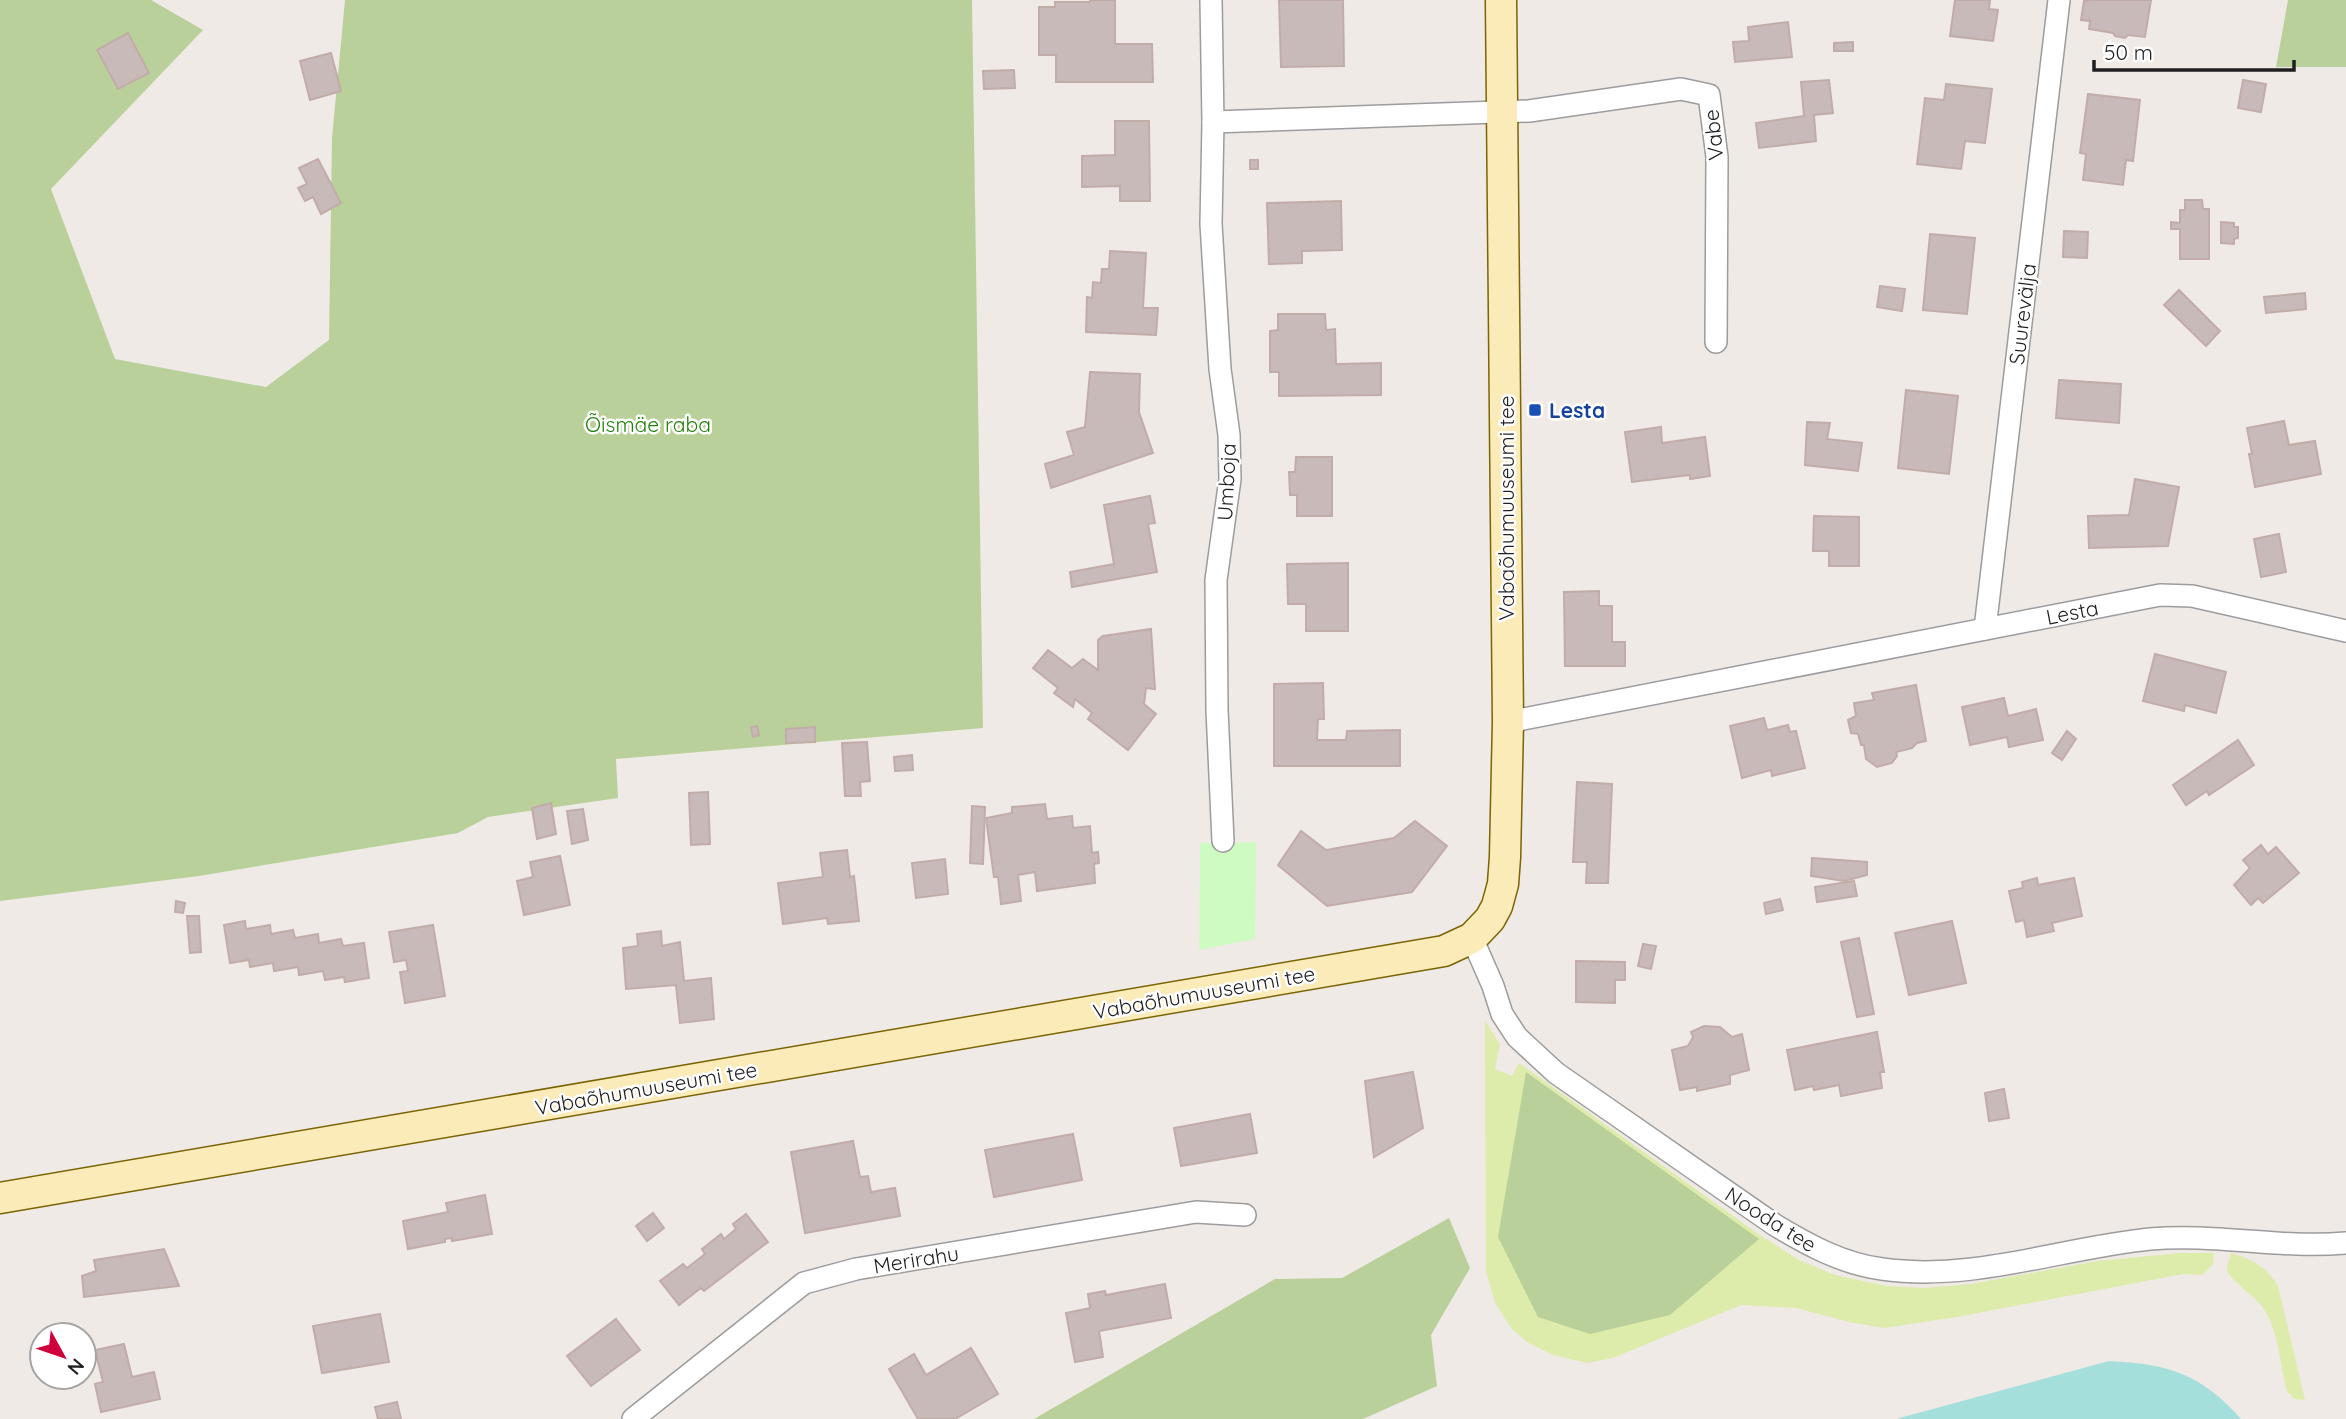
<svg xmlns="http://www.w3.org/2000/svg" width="2346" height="1419" font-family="Quicksand,sans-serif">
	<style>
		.grass { fill: #ddebab }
		.forest { fill: #bad09a }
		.park { fill: #cefbc2 }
		.water { fill: #a5dfdb }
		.building { fill: #c8bab9; stroke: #c2aca8; stroke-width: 2 }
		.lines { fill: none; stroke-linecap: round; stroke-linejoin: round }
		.street-casing { stroke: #9c9c9c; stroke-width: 24 }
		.secondary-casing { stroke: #7a6403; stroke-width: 33 }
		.street { stroke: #fff; stroke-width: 21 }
		.secondary { stroke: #fbebb9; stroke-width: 30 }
		.transit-dot { fill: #1a4fb4; stroke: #fff; stroke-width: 2.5 }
		.labels { text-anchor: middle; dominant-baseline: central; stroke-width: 5; stroke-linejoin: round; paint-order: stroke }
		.street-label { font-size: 21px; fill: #1f1f1f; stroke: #fff }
		.transit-label { font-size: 21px; font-weight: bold; fill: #164399; stroke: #fff; text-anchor: start }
		.park-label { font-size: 21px; fill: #228209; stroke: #fff }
	</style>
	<rect width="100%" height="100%" fill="#f0eae6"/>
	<g class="grass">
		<polygon points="1485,1021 1500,1044 1495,1069 1512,1076 1519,1063 1757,1233 1799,1260 1835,1275 1887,1286 1925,1288 1971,1284 2098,1261 2180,1253 2214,1253 2213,1264 2202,1275 2183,1274 1957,1317 1884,1328 1849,1322 1796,1308 1741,1305 1613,1358 1587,1363 1553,1355 1527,1342 1511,1328 1495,1303 1486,1271"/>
		<path d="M2231,1253c21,6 36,14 47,33l27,114 -11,-1 -7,-8c-8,-28 -7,-58 -24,-83 -8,-12 -36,-30 -36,-39 0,-5 3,-11 4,-16z"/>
	</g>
	<g class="forest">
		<polygon points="0,0 151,0 203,30 51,189 115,359 266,387 329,340 332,138 345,0 972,0 983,728 616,759 618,798 488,817 458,833 199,876 0,901"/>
		<polygon points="2288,0 2346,0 2346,67 2276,67"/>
		<polygon points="1526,1072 1759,1239 1670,1315 1590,1334 1538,1317 1498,1237"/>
		<polygon points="1449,1218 1470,1268 1431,1335 1437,1386 1363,1419 1034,1419 1275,1279 1342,1278"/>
	</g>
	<polygon class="park" points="1256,842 1255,939 1199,950 1200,843"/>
	<path class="water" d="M2109,1361c59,3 91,12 132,58h-345z"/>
	<g class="building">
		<polygon points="1090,0 1115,0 1115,44 1152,44 1153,82 1056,82 1056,55 1039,55 1039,7 1055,7 1055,2 1090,2"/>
		<polygon points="1279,0 1343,0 1344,66 1281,67"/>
		<polygon points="1955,0 1990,0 1989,9 1998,10 1993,41 1950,36"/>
		<polygon points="2093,0 2151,0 2145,37 2128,35 2125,38 2115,36 2113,33 2089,29 2090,21 2081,20 2084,1"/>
		<polygon points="1788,22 1792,57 1735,62 1733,42 1749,41 1748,27"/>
		<polygon points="128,33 149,73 118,89 97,50"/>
		<polygon points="1853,42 1853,51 1834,51 1834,43"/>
		<polygon points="331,53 341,91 310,100 300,61"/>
		<polygon points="1014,70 1015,88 984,89 983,71"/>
		<polygon points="1829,80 1833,113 1814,115 1816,141 1759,148 1756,123 1804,116 1801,82"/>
		<polygon points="2243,80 2266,84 2261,112 2238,108"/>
		<polygon points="1946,84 1992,89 1985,143 1965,141 1961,169 1917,164 1925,98 1944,100"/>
		<polygon points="2088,94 2140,100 2133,161 2126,160 2123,185 2083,180 2086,154 2080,153"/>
		<polygon points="1115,121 1149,121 1150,201 1120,201 1120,186 1082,187 1082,156 1115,155"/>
		<polygon points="318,159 341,203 321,214 313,197 305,201 298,188 307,184 299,168"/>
		<rect x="1250" y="160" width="8" height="9"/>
		<polygon points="2185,200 2202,200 2203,209 2209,209 2209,259 2180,259 2180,229 2171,229 2171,222 2180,223 2180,210 2185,210"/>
		<polygon points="1341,201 1342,250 1302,251 1302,263 1269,264 1267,203"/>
		<polygon points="2221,222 2234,223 2234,227 2238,227 2238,238 2234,239 2234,244 2221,243"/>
		<polygon points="2064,231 2088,232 2087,258 2063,257"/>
		<polygon points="1930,234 1975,238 1967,314 1923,310"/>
		<polygon points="1110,251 1146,253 1143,308 1158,308 1156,335 1086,332 1087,297 1092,298 1093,282 1101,283 1102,269 1109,269"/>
		<polygon points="1880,286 1905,289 1902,311 1877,307"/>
		<polygon points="2179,290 2220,331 2206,346 2164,305"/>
		<polygon points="2305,293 2306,309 2266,313 2264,297"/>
		<polygon points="1278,314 1325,314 1326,330 1335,329 1336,364 1381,363 1381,395 1279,396 1279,372 1270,372 1270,331 1278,330"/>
		<polygon points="1090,372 1140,374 1139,412 1153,453 1051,488 1045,464 1074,455 1067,432 1085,427"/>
		<polygon points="2059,380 2121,384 2119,423 2056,418"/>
		<polygon points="1906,390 1958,396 1949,474 1898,468"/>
		<polygon points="2284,421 2289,445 2315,441 2321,474 2255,487 2249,454 2252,454 2247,428"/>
		<polygon points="1807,422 1830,423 1827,439 1862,443 1858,471 1805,465"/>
		<polygon points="1661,427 1662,443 1705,437 1710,476 1690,479 1690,475 1632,482 1625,432"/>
		<polygon points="1296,457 1332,457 1332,516 1297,516 1297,495 1290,495 1289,472 1295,472"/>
		<polygon points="2135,479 2179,487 2168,546 2089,548 2088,516 2129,515"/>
		<polygon points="1150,496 1155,523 1148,524 1157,572 1072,587 1070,572 1114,564 1104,505"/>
		<polygon points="1814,516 1859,517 1859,566 1829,566 1829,551 1813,551"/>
		<polygon points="2279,534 2286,572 2261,577 2254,539"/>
		<polygon points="1348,563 1348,631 1306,631 1306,604 1288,604 1287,564"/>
		<polygon points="1599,591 1599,606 1612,606 1612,642 1625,642 1625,666 1565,666 1564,592"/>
		<polygon points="1151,629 1155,689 1146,688 1144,704 1156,714 1128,750 1088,719 1092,713 1075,699 1073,707 1054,693 1058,688 1033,668 1048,650 1072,668 1083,659 1098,670 1098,640 1103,636"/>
		<polygon points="2155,654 2226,672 2216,713 2185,705 2184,711 2143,701"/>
		<polygon points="1323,683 1324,719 1318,719 1317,740 1346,740 1347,731 1400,730 1400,766 1274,766 1274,684"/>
		<polygon points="1916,685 1926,741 1917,743 1912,748 1896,752 1897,756 1892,763 1877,767 1866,759 1864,745 1861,745 1858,734 1851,733 1848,720 1856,716 1854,703 1874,700 1872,693"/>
		<polygon points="2004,698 2008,716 2036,709 2043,740 2009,747 2007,737 1970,745 1962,707"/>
		<polygon points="1764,718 1767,730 1788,725 1790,732 1796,731 1805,768 1772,776 1771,770 1742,778 1730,726"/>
		<polygon points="757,726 759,735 753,737 751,727"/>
		<polygon points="815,727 815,742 786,743 786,729"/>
		<polygon points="2067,731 2076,739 2062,760 2052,753"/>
		<polygon points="2238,740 2254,765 2209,795 2207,791 2186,805 2173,785"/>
		<polygon points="867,742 870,781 860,782 861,796 845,796 842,743"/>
		<polygon points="912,755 913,770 895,771 894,757"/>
		<polygon points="1577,782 1612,784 1608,883 1586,883 1587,862 1573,862"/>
		<polygon points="708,792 710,844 691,845 689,793"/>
		<polygon points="551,803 556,834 537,839 532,808"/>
		<polygon points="1045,804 1047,819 1072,816 1073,828 1090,826 1092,853 1098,852 1099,863 1094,864 1095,883 1037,891 1035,872 1018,875 1021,901 1001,904 998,877 994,877 986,818 1012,813 1012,807"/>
		<polygon points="972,806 985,807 983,864 970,863"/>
		<polygon points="583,809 588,840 572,844 567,811"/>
		<polygon points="1415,821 1447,846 1412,892 1327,906 1278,865 1301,831 1326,850 1394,838"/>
		<polygon points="2261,845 2268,854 2276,847 2299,873 2263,903 2258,898 2251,905 2234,885 2250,868 2243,860"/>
		<polygon points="847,850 850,877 854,876 859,921 828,924 827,918 783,924 778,883 823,877 820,853"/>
		<polygon points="560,856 570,905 524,915 517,881 533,877 530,862"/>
		<polygon points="1812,858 1867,862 1867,875 1844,881 1811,876"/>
		<polygon points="945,859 948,894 916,898 912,863"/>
		<polygon points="2037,878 2038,885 2074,878 2082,916 2052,923 2054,931 2027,937 2024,920 2016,922 2009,891 2023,888 2022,882"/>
		<polygon points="1854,881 1857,896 1817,902 1815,887"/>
		<polygon points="1780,899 1783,910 1766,914 1764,903"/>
		<polygon points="176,901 185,903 183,913 175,912"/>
		<polygon points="187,916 199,916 201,952 190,953"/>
		<polygon points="245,921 246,929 270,925 271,934 293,930 295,938 318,934 319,943 341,939 343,946 364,943 369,978 345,982 344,977 325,980 323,971 299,975 298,967 274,971 273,963 250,967 249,960 230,963 224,925"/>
		<polygon points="1952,921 1966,983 1909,995 1895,933"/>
		<polygon points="433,925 445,996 405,1003 400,972 408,971 406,960 394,962 389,932"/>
		<polygon points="661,931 662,946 680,942 684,981 711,978 714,1019 680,1023 676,985 626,989 623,948 638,946 637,934"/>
		<polygon points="1859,938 1874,1014 1857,1017 1841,942"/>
		<polygon points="1643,944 1656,946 1651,969 1638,966"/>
		<polygon points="1576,961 1625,962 1625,980 1615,980 1615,1003 1576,1002"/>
		<polygon points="1704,1026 1720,1027 1732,1037 1742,1034 1749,1070 1730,1075 1730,1084 1697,1091 1697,1087 1680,1090 1672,1050 1688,1046 1693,1037 1691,1032"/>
		<polygon points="1877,1032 1884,1072 1880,1072 1882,1088 1841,1096 1839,1085 1814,1090 1813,1086 1795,1090 1787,1050"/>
		<polygon points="1413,1072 1423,1128 1374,1157 1365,1081"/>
		<polygon points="2004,1089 2009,1118 1989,1121 1985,1093"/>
		<polygon points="1250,1114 1257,1153 1181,1166 1174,1128"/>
		<polygon points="1073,1134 1082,1180 994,1197 985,1150"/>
		<polygon points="853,1141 860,1177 868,1176 871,1192 895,1188 900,1216 805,1233 791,1152"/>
		<polygon points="485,1195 492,1234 452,1241 452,1238 445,1239 445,1242 408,1249 403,1221 448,1212 446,1203"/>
		<polygon points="653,1213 664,1228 647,1241 636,1226"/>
		<polygon points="746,1214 768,1242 704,1291 701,1288 679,1305 660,1281 683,1264 687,1268 705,1254 702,1249 721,1234 724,1239 736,1229 733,1224"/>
		<polygon points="164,1249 179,1286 84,1297 82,1276 96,1271 94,1260"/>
		<polygon points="1165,1284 1171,1318 1099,1331 1103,1357 1075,1362 1066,1313 1090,1308 1088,1294 1105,1291 1106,1295"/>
		<polygon points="380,1314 389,1362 322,1373 313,1326"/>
		<polygon points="616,1319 640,1350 591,1386 567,1356"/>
		<polygon points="124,1344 132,1377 154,1372 160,1399 101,1412 95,1384 103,1382 95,1350"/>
		<polygon points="971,1348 998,1394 955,1419 918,1419 889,1369 914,1354 926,1375"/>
		<polygon points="397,1402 401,1419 378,1419 375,1407"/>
	</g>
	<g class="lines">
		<g class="street-casing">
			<g id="street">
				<polyline points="1211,0 1213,122 1211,224 1220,369 1229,435 1230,479 1216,580 1217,710 1223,841"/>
				<polyline points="1213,122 1529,111 1681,89 1709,95 1717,157 1716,342"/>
				<polyline points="1985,629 2059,0"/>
				<polyline points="1508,722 2160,595 2192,596 2346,631"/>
				<path d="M1472,938l21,48 9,28 15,23 39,36 219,152c33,20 68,39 107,44 90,13 179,-21 268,-30 66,-6 130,10 196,4"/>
				<polyline points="633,1419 804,1283 856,1269 1196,1212 1245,1215"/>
			</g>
		</g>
		<g class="secondary-casing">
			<polyline id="secondary" points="0,1198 1444,951 1472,938 1490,919 1497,906 1503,884 1505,857 1508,722 1501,0"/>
		</g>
		<use href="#street" class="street"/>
		<use href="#secondary" class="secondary"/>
	</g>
	<rect class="transit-dot" x="1528" y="403" width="14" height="14" rx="3.5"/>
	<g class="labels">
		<g class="street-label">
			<text transform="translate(1713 135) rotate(-96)">Vabe</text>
			<text transform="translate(2022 314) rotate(-83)">Suurevälja</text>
			<text transform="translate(1226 482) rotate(-87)">Umboja</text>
			<text transform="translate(1506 508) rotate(-90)">Vabaõhumuuseumi tee</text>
			<text transform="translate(2072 612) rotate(-11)">Lesta</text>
			<text transform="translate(1204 992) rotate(-10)">Vabaõhumuuseumi tee</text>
			<text transform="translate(646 1088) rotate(-10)">Vabaõhumuuseumi tee</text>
			<text transform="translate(1771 1219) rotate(32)">Nooda tee</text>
			<text transform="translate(916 1259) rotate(-9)">Merirahu</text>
		</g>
		<g class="transit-label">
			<text x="1549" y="410">Lesta</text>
		</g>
		<g class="park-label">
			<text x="648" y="424">Õismäe raba</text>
		</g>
	</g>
	<g transform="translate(63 1356) rotate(130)"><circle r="33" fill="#ffffff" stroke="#a5a5a5" stroke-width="2"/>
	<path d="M0-5L12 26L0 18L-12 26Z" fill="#cf003c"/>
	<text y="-10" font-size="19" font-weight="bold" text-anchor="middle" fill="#1f1f1f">N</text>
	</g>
	<path d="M2094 60v10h200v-10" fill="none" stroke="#1f1f1f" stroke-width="3.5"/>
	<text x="2104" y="60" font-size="21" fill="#1f1f1f" stroke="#ffffff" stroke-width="5" paint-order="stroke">50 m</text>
</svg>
